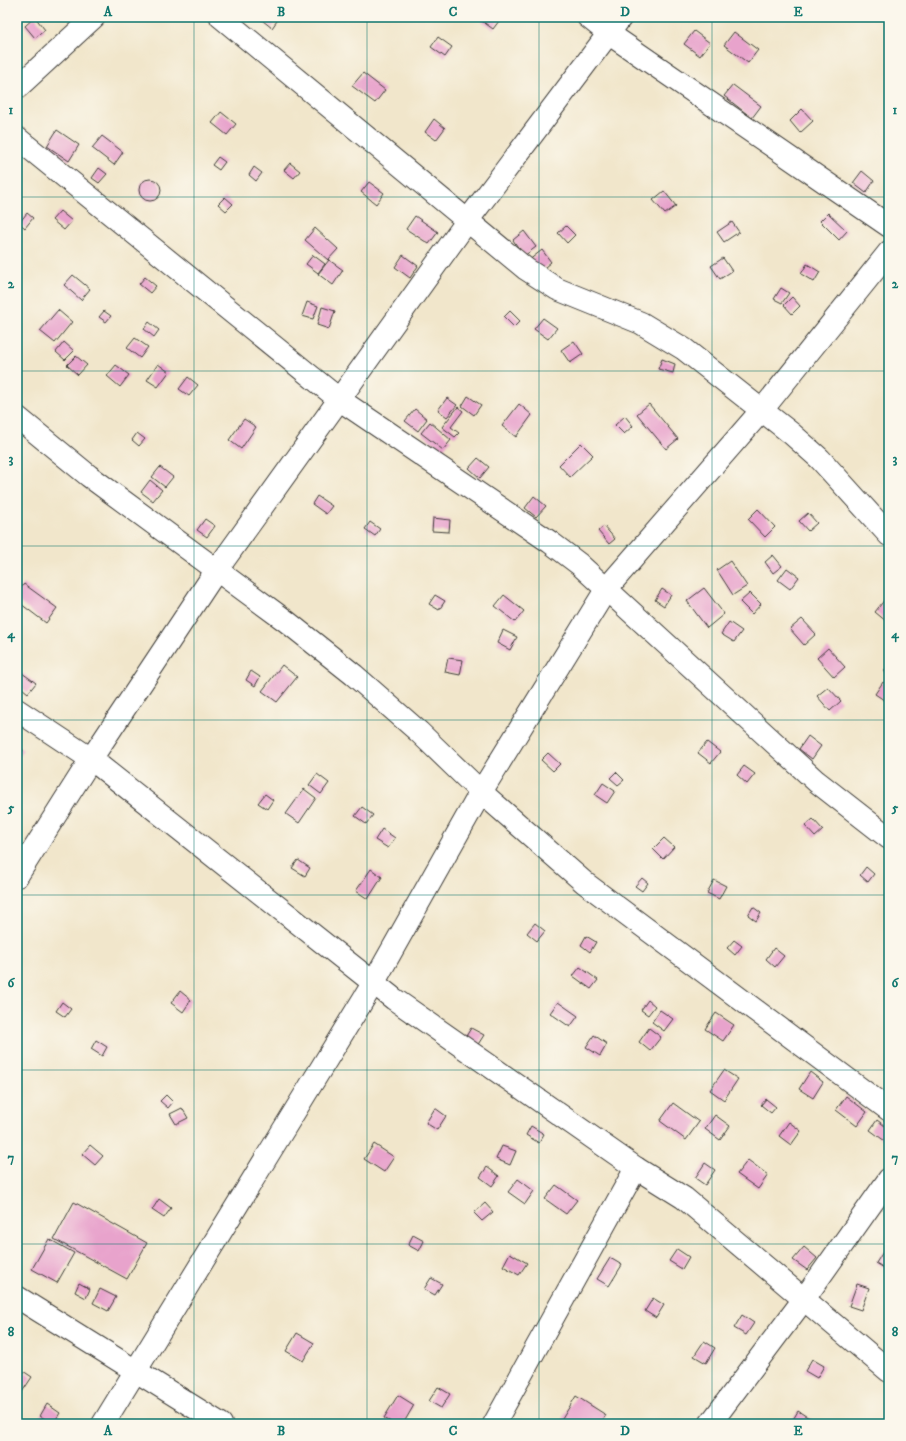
<svg xmlns="http://www.w3.org/2000/svg" width="906" height="1441" font-family="'IM FELL DW Pica',serif">
	<style>
		.building { fill: #e8a3cc }
		.lines { fill: none; stroke-linecap: round; stroke-linejoin: round }
		.minor-casing { stroke: #3c3a36; stroke-width: 24 }
		.minor { stroke: #fff; stroke-width: 22 }
		.grid { fill: none; stroke: #0f766e; stroke-width: 1; stroke-opacity: 0.55 }
		.neatline { fill: none; stroke: #0f766e; stroke-width: 1.5 }
		.grid-label { font-size: 13px; text-anchor: middle; font-weight: bold; fill: #0f766e }
	</style>
	<rect width="100%" height="100%" fill="#fbf7ec"/>
	<filter id="ink" filterUnits="userSpaceOnUse"><feTurbulence type="fractalNoise" baseFrequency=".025" numOctaves="2"/><feDisplacementMap in="SourceGraphic" scale="8" xChannelSelector="R" yChannelSelector="G"/><feConvolveMatrix kernelMatrix="1 2 1 2 8 2 1 2 1" color-interpolation-filters="sRGB"/></filter>
	<filter id="wash" filterUnits="userSpaceOnUse"><feTurbulence type="fractalNoise" baseFrequency=".012" numOctaves="4" result="noise"/><feDisplacementMap in="SourceGraphic" scale="16" xChannelSelector="R" yChannelSelector="G"/><feGaussianBlur stdDeviation="0.9" result="paint"/><feColorMatrix in="noise" values="0 0 0 0 0 0 0 0 0 0 0 0 0 0 0 0 0 1.4 0 .05"/><feComposite in="paint" operator="in"/></filter>
	<g filter="url(#wash)">
		<rect width="100%" height="100%" fill="#f1e6cb"/>
		<g id="blocks">
			<g class="building">
				<polygon points="35,17 45,30 35,38 25,26"/>
				<polygon points="258,17 278,17 279,18 272,28"/>
				<polygon points="485,17 502,17 493,29 482,21"/>
				<polygon points="694,31 710,43 700,56 684,44"/>
				<polygon points="734,32 758,50 748,63 724,45"/>
				<polygon points="438,37 452,47 445,57 431,47"/>
				<polygon points="363,73 385,90 375,103 352,86"/>
				<polygon points="733,85 761,106 752,118 724,96"/>
				<polygon points="802,109 813,121 800,133 790,121"/>
				<polygon points="221,112 236,124 227,135 212,123"/>
				<polygon points="434,119 445,128 436,140 425,132"/>
				<polygon points="57,130 79,145 69,161 47,146"/>
				<polygon points="102,136 123,152 114,165 92,148"/>
				<polygon points="218,157 225,162 219,170 212,165"/>
				<polygon points="290,163 300,171 294,178 284,170"/>
				<polygon points="254,167 262,173 256,181 249,175"/>
				<polygon points="99,168 107,174 99,183 92,178"/>
				<polygon points="862,171 874,181 866,193 853,183"/>
				<circle cx="150" cy="190" r="11"/>
				<polygon points="369,182 384,193 376,204 361,192"/>
				<polygon points="664,191 676,206 665,214 653,200"/>
				<polygon points="225,197 233,204 226,211 218,204"/>
				<polygon points="60,211 72,221 64,230 52,220"/>
				<polygon points="27,213 33,218 25,228 19,223"/>
				<polygon points="828,213 847,231 839,240 820,221"/>
				<polygon points="415,216 438,232 429,244 406,229"/>
				<polygon points="732,222 739,232 724,242 717,232"/>
				<polygon points="566,226 575,235 567,243 558,233"/>
				<polygon points="315,228 338,249 328,260 305,240"/>
				<polygon points="524,231 536,247 524,256 513,240"/>
				<polygon points="542,250 551,262 538,273 528,261"/>
				<polygon points="313,255 325,264 318,273 306,264"/>
				<polygon points="403,255 418,266 410,278 395,267"/>
				<polygon points="723,258 732,271 720,279 711,266"/>
				<polygon points="329,260 343,270 333,285 318,274"/>
				<polygon points="807,264 820,272 814,282 801,274"/>
				<polygon points="73,275 90,289 81,300 64,285"/>
				<polygon points="145,277 156,286 150,293 139,284"/>
				<polygon points="781,288 789,293 782,303 774,299"/>
				<polygon points="792,297 800,306 792,314 784,305"/>
				<polygon points="307,302 318,306 313,319 302,316"/>
				<polygon points="322,307 335,311 329,329 317,325"/>
				<polygon points="58,310 72,322 55,343 40,331"/>
				<polygon points="104,311 111,316 106,322 99,317"/>
				<polygon points="510,311 520,321 514,327 504,317"/>
				<polygon points="543,318 557,328 548,339 534,329"/>
				<polygon points="149,322 159,330 154,337 144,329"/>
				<polygon points="135,338 148,347 140,358 127,348"/>
				<polygon points="574,341 583,354 570,363 561,350"/>
				<polygon points="64,342 74,351 65,360 56,352"/>
				<polygon points="76,356 87,365 78,375 67,365"/>
				<polygon points="662,359 675,364 673,373 658,369"/>
				<polygon points="158,364 169,372 158,387 147,380"/>
				<polygon points="116,365 129,375 120,387 107,376"/>
				<polygon points="188,377 198,385 189,396 179,389"/>
				<polygon points="468,396 481,405 474,415 462,406"/>
				<polygon points="447,398 457,405 447,417 438,410"/>
				<polygon points="519,404 532,415 516,437 502,426"/>
				<polygon points="649,404 678,439 666,449 637,414"/>
				<polygon points="458,407 463,411 451,427 459,433 455,437 442,427"/>
				<polygon points="415,409 427,419 418,431 405,421"/>
				<polygon points="625,416 633,426 624,434 615,425"/>
				<polygon points="244,419 256,427 241,449 229,440"/>
				<polygon points="430,422 451,440 443,450 421,433"/>
				<polygon points="137,433 145,439 139,446 132,440"/>
				<polygon points="581,443 593,455 570,477 559,465"/>
				<polygon points="478,458 489,467 480,478 469,468"/>
				<polygon points="160,467 173,477 165,487 152,477"/>
				<polygon points="150,480 162,490 153,501 141,492"/>
				<polygon points="317,496 332,506 326,514 312,504"/>
				<polygon points="534,496 546,506 536,517 525,508"/>
				<polygon points="758,509 775,527 765,537 748,519"/>
				<polygon points="808,513 817,523 808,531 799,521"/>
				<polygon points="433,518 450,520 449,532 432,531"/>
				<polygon points="205,519 215,526 207,537 197,530"/>
				<polygon points="370,522 380,529 375,536 365,529"/>
				<polygon points="604,526 615,539 609,544 598,531"/>
				<polygon points="773,555 782,566 773,573 765,562"/>
				<polygon points="730,561 747,586 733,595 717,570"/>
				<polygon points="787,568 799,577 790,589 778,580"/>
				<polygon points="24,584 57,608 46,623 17,601 17,593"/>
				<polygon points="704,588 724,614 707,628 687,601"/>
				<polygon points="662,589 671,595 664,606 655,600"/>
				<polygon points="750,593 761,604 752,614 740,602"/>
				<polygon points="435,595 445,601 439,610 429,604"/>
				<polygon points="504,595 524,611 515,622 495,606"/>
				<polygon points="886,598 889,600 889,620 887,622 875,612"/>
				<polygon points="802,619 816,634 804,645 790,629"/>
				<polygon points="729,622 742,631 734,642 721,634"/>
				<polygon points="503,630 517,637 510,650 497,643"/>
				<polygon points="828,648 845,667 834,677 817,658"/>
				<polygon points="448,658 463,660 460,675 445,672"/>
				<polygon points="282,665 297,677 277,702 262,691"/>
				<polygon points="889,668 889,679 884,670"/>
				<polygon points="251,671 260,677 255,686 246,680"/>
				<polygon points="22,673 36,683 28,693 17,684 17,680"/>
				<polygon points="883,682 889,687 889,694 884,700 875,694"/>
				<polygon points="828,687 841,701 830,711 817,696"/>
				<polygon points="808,736 821,746 812,759 799,749"/>
				<polygon points="707,742 720,752 711,763 698,753"/>
				<polygon points="17,746 23,750 17,759"/>
				<polygon points="548,753 560,764 553,771 541,760"/>
				<polygon points="744,766 755,774 747,784 737,775"/>
				<polygon points="616,772 624,780 618,785 610,778"/>
				<polygon points="317,774 329,783 321,794 309,785"/>
				<polygon points="603,783 615,791 607,803 595,795"/>
				<polygon points="304,789 316,798 299,823 286,814"/>
				<polygon points="265,794 273,800 267,809 258,803"/>
				<polygon points="362,807 373,815 366,824 355,816"/>
				<polygon points="813,819 823,830 815,837 805,826"/>
				<polygon points="382,829 395,838 388,848 375,840"/>
				<polygon points="664,838 674,847 663,859 653,849"/>
				<polygon points="298,860 310,868 305,876 292,868"/>
				<polygon points="866,867 874,874 868,882 860,875"/>
				<polygon points="371,869 382,877 368,899 356,891"/>
				<polygon points="642,878 648,883 642,891 635,886"/>
				<polygon points="714,880 726,886 719,899 707,893"/>
				<polygon points="753,907 761,913 756,921 748,915"/>
				<polygon points="535,923 545,931 537,941 527,933"/>
				<polygon points="586,936 596,942 590,952 581,945"/>
				<polygon points="734,940 742,946 735,955 727,948"/>
				<polygon points="774,948 784,956 775,967 766,959"/>
				<polygon points="580,967 598,980 591,989 573,976"/>
				<polygon points="180,991 191,1000 183,1012 171,1003"/>
				<polygon points="648,1000 655,1006 648,1015 641,1010"/>
				<polygon points="62,1002 71,1009 65,1017 56,1011"/>
				<polygon points="558,1002 578,1016 570,1027 550,1013"/>
				<polygon points="660,1010 673,1019 664,1031 652,1022"/>
				<polygon points="716,1013 734,1025 723,1041 705,1029"/>
				<polygon points="471,1028 484,1035 477,1046 465,1038"/>
				<polygon points="649,1028 661,1037 650,1051 639,1042"/>
				<polygon points="594,1035 607,1044 600,1056 586,1047"/>
				<polygon points="96,1040 107,1047 102,1056 91,1049"/>
				<polygon points="724,1070 738,1079 724,1100 710,1090"/>
				<polygon points="810,1072 823,1082 813,1098 799,1089"/>
				<polygon points="166,1095 173,1102 168,1108 160,1101"/>
				<polygon points="846,1096 867,1112 857,1126 836,1110"/>
				<polygon points="766,1099 776,1107 771,1113 761,1105"/>
				<polygon points="673,1103 699,1122 686,1140 660,1121"/>
				<polygon points="182,1108 188,1118 176,1124 170,1114"/>
				<polygon points="435,1108 446,1116 437,1130 426,1123"/>
				<polygon points="715,1115 730,1126 720,1140 705,1129"/>
				<polygon points="877,1120 889,1129 889,1144 870,1130"/>
				<polygon points="789,1122 801,1131 791,1145 779,1136"/>
				<polygon points="531,1126 544,1134 539,1143 526,1135"/>
				<polygon points="374,1144 394,1157 384,1172 364,1159"/>
				<polygon points="90,1145 103,1156 95,1165 82,1154"/>
				<polygon points="502,1146 516,1151 510,1165 496,1159"/>
				<polygon points="748,1160 768,1175 758,1189 737,1174"/>
				<polygon points="705,1163 715,1170 705,1185 695,1178"/>
				<polygon points="487,1167 499,1176 492,1186 480,1177"/>
				<polygon points="518,1179 534,1191 525,1204 508,1192"/>
				<polygon points="556,1185 577,1200 566,1214 545,1199"/>
				<polygon points="159,1199 171,1208 164,1218 152,1210"/>
				<polygon points="74,1202 147,1243 127,1279 54,1239"/>
				<polygon points="485,1203 493,1212 482,1221 474,1213"/>
				<polygon points="413,1235 424,1241 419,1251 408,1245"/>
				<polygon points="49,1239 74,1253 57,1283 32,1269"/>
				<polygon points="804,1247 817,1258 807,1270 793,1260"/>
				<polygon points="677,1249 689,1257 682,1269 669,1261"/>
				<polygon points="883,1252 889,1255 889,1271 876,1263"/>
				<polygon points="510,1253 527,1263 519,1275 503,1266"/>
				<polygon points="610,1258 622,1265 609,1286 597,1279"/>
				<polygon points="431,1278 442,1284 435,1295 424,1289"/>
				<polygon points="79,1283 90,1289 86,1298 75,1292"/>
				<polygon points="857,1284 869,1288 861,1310 849,1306"/>
				<polygon points="100,1289 116,1297 108,1311 93,1303"/>
				<polygon points="653,1298 664,1305 656,1318 645,1311"/>
				<polygon points="742,1315 754,1323 746,1335 734,1328"/>
				<polygon points="297,1333 314,1343 303,1361 286,1351"/>
				<polygon points="704,1341 715,1348 706,1363 694,1356"/>
				<polygon points="812,1359 824,1366 817,1378 805,1371"/>
				<polygon points="17,1367 32,1377 20,1395 17,1393"/>
				<polygon points="438,1387 450,1394 441,1408 429,1401"/>
				<polygon points="398,1395 414,1405 403,1424 394,1424 384,1418"/>
				<polygon points="576,1396 606,1415 600,1424 559,1424"/>
				<polygon points="47,1404 60,1413 53,1424 40,1416"/>
				<polygon points="798,1411 812,1420 810,1424 791,1423"/>
			</g>
		</g>
	</g>
	<g filter="url(#ink)">
		<use href="#blocks" fill-opacity="0" stroke="#3c3a36" stroke-width="1"/>
		<g class="lines">
			<g class="minor-casing">
				<g id="minor">
					<polyline points="221,17 526,269 557,289 641,323 684,349 792,434 820,459 889,535"/>
					<polyline points="588,17 608,33 889,226"/>
					<polyline points="17,88 94,17"/>
					<polyline points="17,138 340,400 550,542 579,564 816,781 889,838"/>
					<polyline points="17,417 89,476 286,621 354,675 419,732 481,792 585,883 889,1110"/>
					<polyline points="17,710 91,759 394,999 636,1168 684,1198 889,1371"/>
					<polyline points="17,876 91,759 216,571 468,220 621,17"/>
					<polyline points="17,1297 221,1424"/>
					<polyline points="103,1424 374,982 481,792 607,588 762,410 889,252"/>
					<polyline points="494,1424 636,1168"/>
					<polyline points="710,1424 804,1299 889,1179"/>
				</g>
			</g>
			<use href="#minor" class="minor"/>
		</g>
	</g>
	<path class="grid" d="M194,17v1407M367,17v1407M539,17v1407M712,17v1407M17,197h872M17,371h872M17,546h872M17,720h872M17,895h872M17,1070h872M17,1244h872"/>
	<rect width="906" height="1441" fill="none" stroke="#fbf7ec" stroke-width="44"/>
	<rect x="22" y="22" width="862" height="1397" class="neatline"/>
	<g class="grid-label">
		<text x="108" y="16">A</text>
		<text x="281" y="16">B</text>
		<text x="453" y="16">C</text>
		<text x="625" y="16">D</text>
		<text x="798" y="16">E</text>
		<text x="11" y="114">1</text>
		<text x="895" y="114">1</text>
		<text x="11" y="288">2</text>
		<text x="895" y="288">2</text>
		<text x="11" y="463">3</text>
		<text x="895" y="463">3</text>
		<text x="11" y="638">4</text>
		<text x="895" y="638">4</text>
		<text x="11" y="812">5</text>
		<text x="895" y="812">5</text>
		<text x="11" y="987">6</text>
		<text x="895" y="987">6</text>
		<text x="11" y="1162">7</text>
		<text x="895" y="1162">7</text>
		<text x="11" y="1336">8</text>
		<text x="895" y="1336">8</text>
		<text x="108" y="1435">A</text>
		<text x="281" y="1435">B</text>
		<text x="453" y="1435">C</text>
		<text x="625" y="1435">D</text>
		<text x="798" y="1435">E</text>
	</g>
</svg>
